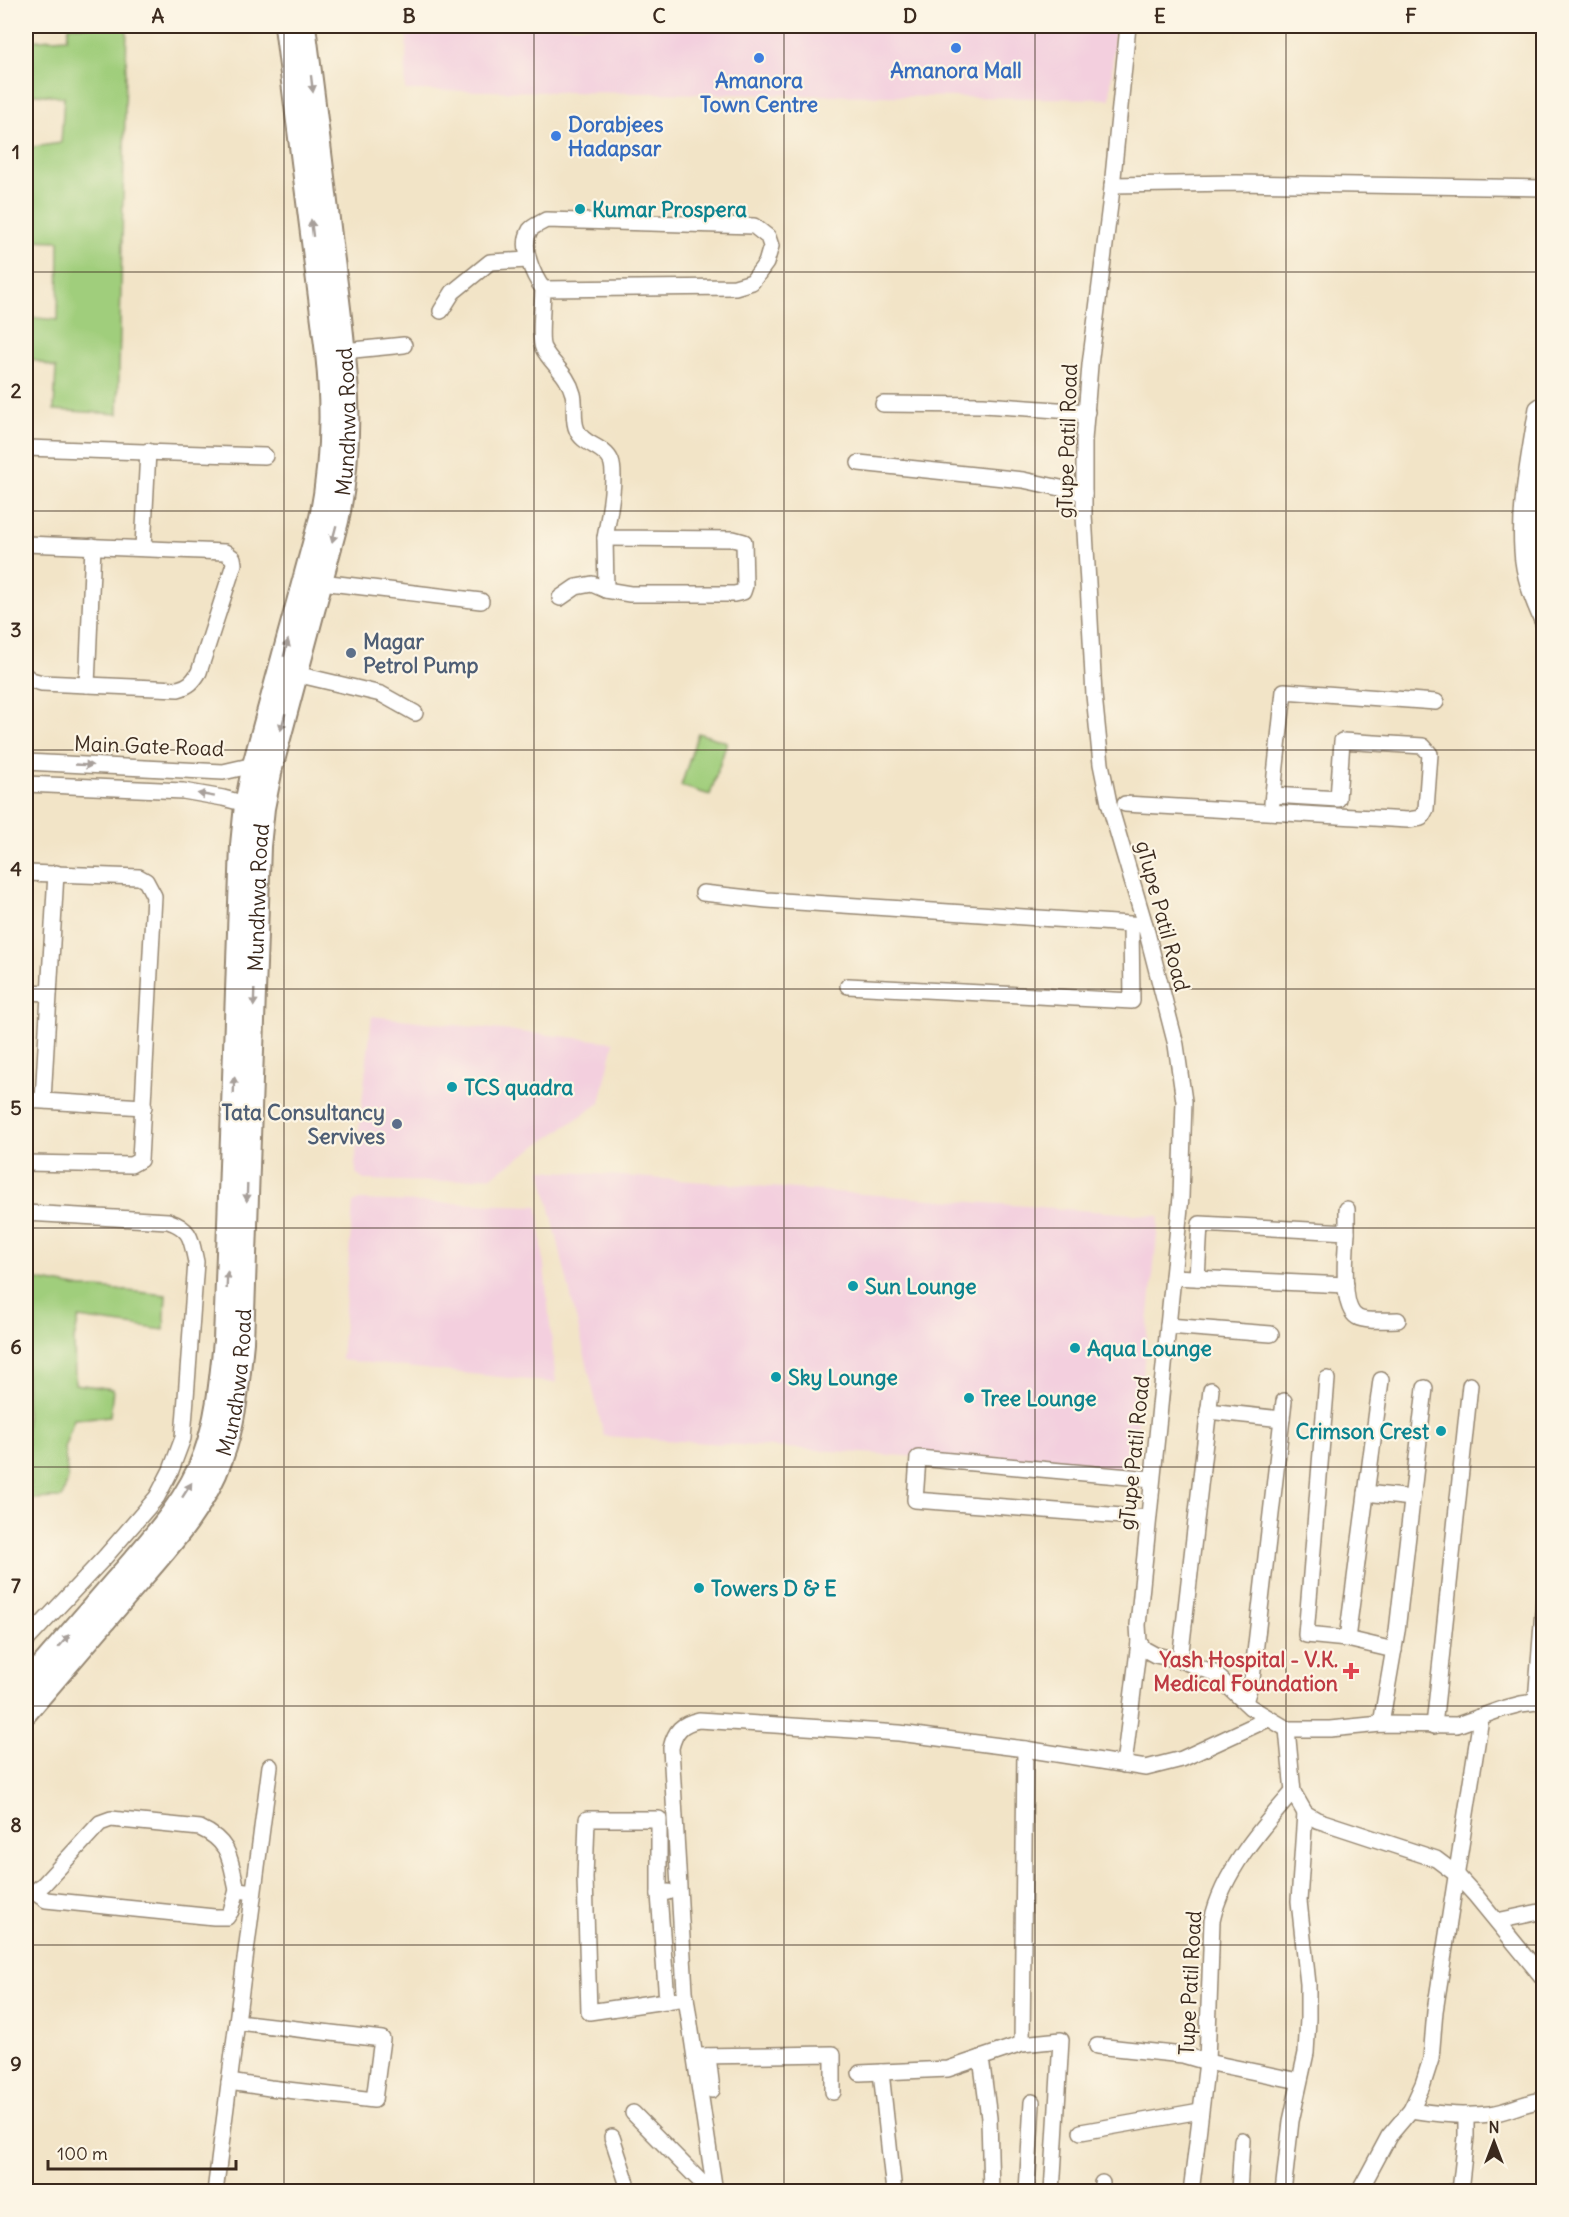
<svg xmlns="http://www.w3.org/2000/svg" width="1569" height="2217" font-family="Delius,sans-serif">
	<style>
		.built { fill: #f3cfde }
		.green { fill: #a0ce7c; stroke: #6e7c4d; stroke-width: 1.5 }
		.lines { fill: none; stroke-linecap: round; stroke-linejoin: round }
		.minor-casing { stroke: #968772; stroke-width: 18 }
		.highway-casing { stroke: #968772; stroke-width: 26 }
		.minor { stroke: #fff; stroke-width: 15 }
		.highway { stroke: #fff; stroke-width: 22 }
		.oneway { fill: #a79f9a }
		.grid { fill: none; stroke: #3b2a1e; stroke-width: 1.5; stroke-opacity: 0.55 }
		.shop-dot { fill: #3f7fe0; stroke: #fcf5e5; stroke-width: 2 }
		.culture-dot { fill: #0f9aa8; stroke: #fcf5e5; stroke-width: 2 }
		.service-dot { fill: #5c6f8a; stroke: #fcf5e5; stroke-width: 2 }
		.health-dot { fill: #e0444e; stroke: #fcf5e5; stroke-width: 2 }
		.labels { text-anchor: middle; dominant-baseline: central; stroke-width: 4.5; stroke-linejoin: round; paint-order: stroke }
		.shop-label { font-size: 21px; font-weight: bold; fill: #366cbe; stroke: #fcf5e5 }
		.culture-label { font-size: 21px; font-weight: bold; fill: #0d838f; stroke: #fcf5e5; text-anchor: start }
		.street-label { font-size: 21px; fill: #3b2a1e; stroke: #fcf5e5 }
		.service-label { font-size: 21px; font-weight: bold; fill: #4e5e75; stroke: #fcf5e5; text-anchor: start }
		.health-label { font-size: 21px; font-weight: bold; fill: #be3a42; stroke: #fcf5e5; text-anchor: end }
		.neatline { fill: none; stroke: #3b2a1e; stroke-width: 2 }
		.grid-label { font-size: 20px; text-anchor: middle; font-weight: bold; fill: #3b2a1e }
	</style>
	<rect width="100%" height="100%" fill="#fcf5e5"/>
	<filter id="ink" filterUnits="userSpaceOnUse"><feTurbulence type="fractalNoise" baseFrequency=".0167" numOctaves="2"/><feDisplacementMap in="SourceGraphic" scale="12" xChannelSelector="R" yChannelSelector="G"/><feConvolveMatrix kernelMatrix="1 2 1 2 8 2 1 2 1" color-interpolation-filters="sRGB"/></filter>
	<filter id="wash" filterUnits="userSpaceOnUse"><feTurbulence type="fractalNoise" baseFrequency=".008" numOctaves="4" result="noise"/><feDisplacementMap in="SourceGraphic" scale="24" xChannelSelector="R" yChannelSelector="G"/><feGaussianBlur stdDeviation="1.35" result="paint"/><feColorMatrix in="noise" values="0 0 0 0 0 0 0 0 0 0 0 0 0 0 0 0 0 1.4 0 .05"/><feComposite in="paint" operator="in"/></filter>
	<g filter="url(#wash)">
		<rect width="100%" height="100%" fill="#f2e4c7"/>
		<g class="built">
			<polygon points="407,26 1115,26 1110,99 405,90"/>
			<polygon points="372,1016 614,1042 600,1103 492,1176 439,1182 364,1180 357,1175 355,1164"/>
			<polygon points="541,1170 1159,1216 1133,1471 604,1436"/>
			<polygon points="359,1200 538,1206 556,1383 341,1360 353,1203"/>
		</g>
		<g class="green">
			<polygon points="69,26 127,26 118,414 54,410 56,368 26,357 26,317 58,320 59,241 26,240 26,148 61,143 64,97 26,93 26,41 67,38"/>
			<polygon points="698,733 727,742 710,795 681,786"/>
			<polygon points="32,1279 82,1288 98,1288 166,1295 164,1330 79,1318 74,1339 75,1384 113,1389 110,1416 74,1419 64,1448 68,1478 62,1498 26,1499 26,1283"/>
		</g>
	</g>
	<g filter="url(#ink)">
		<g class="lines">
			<g class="minor-casing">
				<g id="minor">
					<polyline points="1128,26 1111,197 1090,365 1084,440 1084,515 1088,583 1094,695 1101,764 1109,803 1145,925 1176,1045 1184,1101 1181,1197 1138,1625 1139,1642 1144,1649 1155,1655 1180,1660 1214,1673 1250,1707 1287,1729 1330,1729 1381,1724 1457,1725 1502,1709 1521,1704 1544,1701"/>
					<polyline points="1112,185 1237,183 1544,188"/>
					<path d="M543,289c-10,-14 -23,-42 -13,-59 3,-4 11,-7 16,-10l208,6 14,11 3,9 -5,17 -14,19 -17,5 -192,2c0,11 -4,51 0,59 9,17 25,26 30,46 3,11 -1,26 4,36 5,15 28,16 34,31 6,15 -3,60 -6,77l128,1 11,3 1,44 -2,6 -9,2h-104l-24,-4 -14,-6 -16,3 -16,11"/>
					<polyline points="441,311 453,292 490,262 528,260"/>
					<polyline points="344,351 404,345"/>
					<path d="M1544,403l-7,5c-7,45 -18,96 -15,142 1,26 11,51 22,75"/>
					<polyline points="883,404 983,405 1087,412"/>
					<path d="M1544,441c-8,50 -21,105 0,153"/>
					<polyline points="26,448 265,456"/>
					<polyline points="859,463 1023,480 1084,493"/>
					<polyline points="605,538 606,590"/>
					<path d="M26,544l199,8 8,6 1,6 -35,108c-6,10 -10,14 -21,17l-136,-6 -11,-3 -5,-4"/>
					<polyline points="143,548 148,451"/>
					<polyline points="321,582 481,601"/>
					<polyline points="296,674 381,694 415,713"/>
					<polyline points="87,685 93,546"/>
					<polyline points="26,762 223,772 254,765 261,766"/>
					<polyline points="26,784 183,791 223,798 254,806"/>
					<polyline points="1272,803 1284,691 1436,702"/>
					<polyline points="1125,804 1408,820 1421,818 1426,809 1430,754 1423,746 1342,741 1338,799 1273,795"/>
					<polyline points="26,873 139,877 146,881 154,896 140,1160 131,1165 26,1163"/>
					<polyline points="703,893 767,900 1145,925"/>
					<polyline points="848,986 1132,1001 1131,925"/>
					<polyline points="26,992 49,993"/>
					<polyline points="26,1100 144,1107"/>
					<polyline points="43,1100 56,873"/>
					<path d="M26,1213l142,8c24,8 23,19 28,41l-13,176 -12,32 -14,27 -52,60 -79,84"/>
					<polyline points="1347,1232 1347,1209"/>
					<polyline points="1173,1277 1346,1285"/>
					<path d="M1197,1278l3,-54 147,8c-1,18 -7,75 10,85 7,5 32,3 41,3"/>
					<polyline points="1168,1326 1271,1334"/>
					<polyline points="1327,1379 1306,1635 1347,1639"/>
					<polyline points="1381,1380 1347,1639 1394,1650"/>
					<polyline points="1208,1411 1282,1419"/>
					<polyline points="1366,1493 1412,1498"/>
					<polyline points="1148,1518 915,1500 918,1458 1152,1479"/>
					<polyline points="1180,1660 1211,1390"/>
					<polyline points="1245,1702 1252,1679 1284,1401"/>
					<polyline points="1536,1702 1544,1598"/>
					<polyline points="1381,1724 1397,1631 1425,1388"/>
					<polyline points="1434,1726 1470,1385"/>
					<polyline points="1287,1729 1293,1792 1305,1813 1317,1820 1436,1859 1456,1874 1476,1896 1544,1979"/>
					<polyline points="1124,1765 1139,1642"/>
					<polyline points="34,1892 46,1900 214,1917 227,1917 231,1911 237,1890 246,1891"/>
					<polyline points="659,1894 659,1819 587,1819 585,1878 589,2012 686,1998"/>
					<path d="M26,1895l8,-3 10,-8 56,-61 11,-4 89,9c31,14 30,32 37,62"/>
					<polyline points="1497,1921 1544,1911"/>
					<polyline points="667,2001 659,1894 668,1892"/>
					<polyline points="1022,2044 1025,1749"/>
					<polyline points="1097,2046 1183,2055 1207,2062 1299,2081"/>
					<polyline points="695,2056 833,2054 833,2092"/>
					<polyline points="708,2056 712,2090"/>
					<polyline points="981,2058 989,2118 991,2192"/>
					<polyline points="881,2072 894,2192"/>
					<polyline points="860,2073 948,2069 1022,2044 1061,2040 1052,2192"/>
					<polyline points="229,2082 270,2088 374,2100 382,2039 238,2022"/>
					<path d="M1411,2110c25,4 53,7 79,4 18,-2 34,-12 54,-14"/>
					<polyline points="633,2113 711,2192"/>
					<polyline points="1081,2132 1200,2111"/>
					<polyline points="612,2137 630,2192"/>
					<polyline points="1102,2183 1102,2192"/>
					<path d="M215,2192c19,-142 36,-284 55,-426"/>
					<path d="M715,2192l-30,-201 -14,-243c4,-17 10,-24 28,-28l200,13 126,16 121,19 36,-9 86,-40"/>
					<polyline points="1027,2192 1032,2102"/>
					<path d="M1191,2192l16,-130 5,-141c10,-48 49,-93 81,-129"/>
					<polyline points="1239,2192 1242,2140"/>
					<polyline points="1283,2192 1291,2121 1306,2053 1308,2019 1308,1984 1299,1901 1305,1813"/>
					<polyline points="1359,2192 1389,2136 1411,2110 1423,2084 1431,2059 1435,2011 1481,1718"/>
					<polyline points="1452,2192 1460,2191 1466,2137 1466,2115"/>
				</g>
			</g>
			<g class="highway-casing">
				<g id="highway">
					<path d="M26,1685c30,-35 60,-69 90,-104 33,-38 72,-79 89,-127 13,-36 16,-75 20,-113l17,-496 4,-40 8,-40 67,-247c11,-56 12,-110 6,-165l-41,-327"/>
					<path id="s1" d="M26,1712c33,-39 67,-78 101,-118 35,-41 76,-83 94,-135 14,-37 17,-77 21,-117l17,-496 4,-38 8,-40 66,-247c20,-95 7,-173 -5,-268 -9,-76 -18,-152 -28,-227"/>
				</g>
			</g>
			<use href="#minor" class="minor"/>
			<use href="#highway" class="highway"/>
		</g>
		<defs><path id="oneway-solid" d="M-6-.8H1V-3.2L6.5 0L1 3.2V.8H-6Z" transform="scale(1.5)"/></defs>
		<g class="oneway">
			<use href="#oneway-solid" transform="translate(312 84) rotate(83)"/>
			<use href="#oneway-solid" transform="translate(312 228) rotate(-97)"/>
			<use href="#oneway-solid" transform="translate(334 534) rotate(105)"/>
			<use href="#oneway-solid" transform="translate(286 648) rotate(-75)"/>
			<use href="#oneway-solid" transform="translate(283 722) rotate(105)"/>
			<use href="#oneway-solid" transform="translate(84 765) rotate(3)"/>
			<use href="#oneway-solid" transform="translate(206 795) rotate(-170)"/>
			<use href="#oneway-solid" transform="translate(254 998) rotate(92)"/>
			<use href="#oneway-solid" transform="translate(234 1085) rotate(-88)"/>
			<use href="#oneway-solid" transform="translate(247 1193) rotate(92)"/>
			<use href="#oneway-solid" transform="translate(227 1280) rotate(-88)"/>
			<use href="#oneway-solid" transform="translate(187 1490) rotate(-57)"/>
			<use href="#oneway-solid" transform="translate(64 1641) rotate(-49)"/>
		</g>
	</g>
	<path class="grid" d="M284,26v2166M534,26v2166M784,26v2166M1035,26v2166M1286,26v2166M26,272h1518M26,511h1518M26,750h1518M26,989h1518M26,1228h1518M26,1467h1518M26,1706h1518M26,1945h1518"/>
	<g class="shop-dot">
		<circle cx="956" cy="48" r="6"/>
		<circle cx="759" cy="58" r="6"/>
		<circle cx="556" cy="136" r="6"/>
	</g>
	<g class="culture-dot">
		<circle cx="580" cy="209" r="6"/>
		<circle cx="452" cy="1087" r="6"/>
		<circle cx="853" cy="1286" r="6"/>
		<circle cx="1075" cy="1348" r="6"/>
		<circle cx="776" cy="1377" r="6"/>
		<circle cx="969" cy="1398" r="6"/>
		<circle cx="1441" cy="1431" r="6"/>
		<circle cx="699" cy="1588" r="6"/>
	</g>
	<g class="service-dot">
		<circle cx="351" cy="653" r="6"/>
		<circle cx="397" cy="1124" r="6"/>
	</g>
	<path class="health-dot" d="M1348 1662h6v6h6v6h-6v6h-6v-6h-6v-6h6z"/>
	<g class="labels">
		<g class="shop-label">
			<text x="956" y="70">Amanora Mall</text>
			<text x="759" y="80">Amanora<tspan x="759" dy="24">Town Centre</tspan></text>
			<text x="568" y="124" text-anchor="start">Dorabjees<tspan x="568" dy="24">Hadapsar</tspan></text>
		</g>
		<g class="culture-label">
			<text x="592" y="209">Kumar Prospera</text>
			<text x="464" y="1087">TCS quadra</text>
			<text x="865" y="1286">Sun Lounge</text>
			<text x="1087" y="1348">Aqua Lounge</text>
			<text x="788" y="1377">Sky Lounge</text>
			<text x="981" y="1398">Tree Lounge</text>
			<text x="1429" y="1431" text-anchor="end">Crimson Crest</text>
			<text x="711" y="1588">Towers D &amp; E</text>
		</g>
		<g class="street-label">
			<text stroke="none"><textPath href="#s1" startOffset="1371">Mundhwa Road</textPath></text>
			<text transform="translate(1067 441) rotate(-88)">gTupe Patil Road</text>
			<text transform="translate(149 746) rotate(2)">Main Gate Road</text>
			<text stroke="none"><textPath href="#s1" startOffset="885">Mundhwa Road</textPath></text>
			<text transform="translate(1163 916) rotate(75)">gTupe Patil Road</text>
			<text stroke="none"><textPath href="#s1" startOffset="399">Mundhwa Road</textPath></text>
			<text transform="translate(1134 1453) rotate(-84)">gTupe Patil Road</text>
			<text transform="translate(1190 1983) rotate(-87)">Tupe Patil Road</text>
		</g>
		<g class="service-label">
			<text x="363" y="641">Magar<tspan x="363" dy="24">Petrol Pump</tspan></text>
			<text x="385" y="1112" text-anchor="end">Tata Consultancy<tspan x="385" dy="24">Servives</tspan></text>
		</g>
		<g class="health-label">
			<text x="1338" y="1659">Yash Hospital - V.K.<tspan x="1338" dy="24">Medical Foundation</tspan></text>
		</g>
	</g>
	<rect width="1569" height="2217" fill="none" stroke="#fcf5e5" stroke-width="66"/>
	<g transform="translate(1494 2142)" stroke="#fcf5e5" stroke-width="4.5" paint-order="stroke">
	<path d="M0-4.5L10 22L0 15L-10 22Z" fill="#3b2a1e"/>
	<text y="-9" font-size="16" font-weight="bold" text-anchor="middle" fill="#3b2a1e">N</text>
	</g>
	<path d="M48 2160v9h188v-9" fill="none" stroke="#3b2a1e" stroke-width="3"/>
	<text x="57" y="2160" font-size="18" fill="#3b2a1e" stroke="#fcf5e5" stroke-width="4.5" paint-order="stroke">100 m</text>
	<rect x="33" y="33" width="1503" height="2151" class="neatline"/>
	<g class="grid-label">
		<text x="158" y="23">A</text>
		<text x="409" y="23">B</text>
		<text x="659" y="23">C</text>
		<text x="910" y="23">D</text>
		<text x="1160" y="23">E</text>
		<text x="1411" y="23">F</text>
		<text x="16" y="159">1</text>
		<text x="16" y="398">2</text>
		<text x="16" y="637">3</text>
		<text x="16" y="876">4</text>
		<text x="16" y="1115">5</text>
		<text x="16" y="1354">6</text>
		<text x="16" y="1593">7</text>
		<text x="16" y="1832">8</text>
		<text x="16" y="2071">9</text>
	</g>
</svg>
